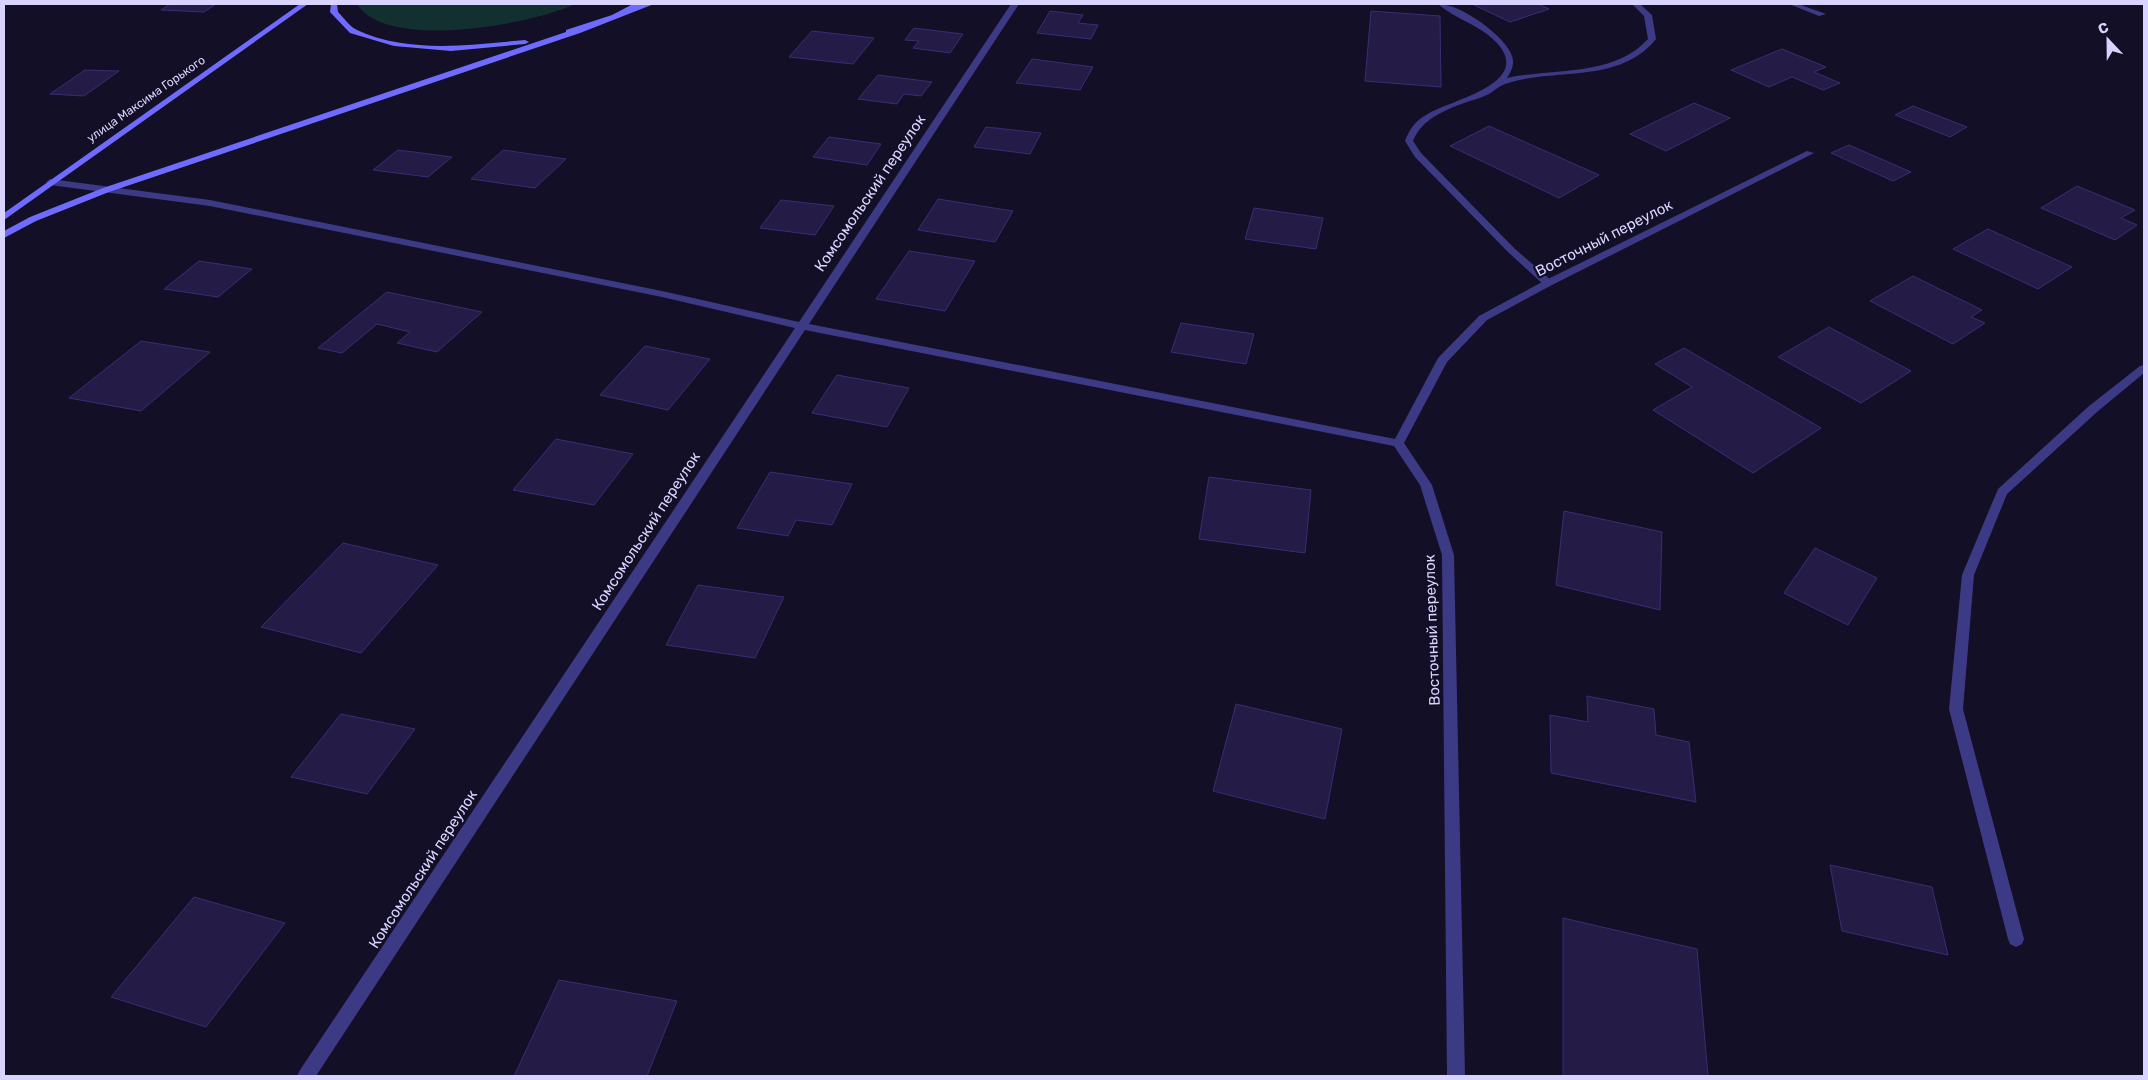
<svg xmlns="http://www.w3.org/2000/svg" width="2148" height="1080" font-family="Rubik,sans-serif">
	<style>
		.green { fill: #12302f }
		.building { fill: #241b47; stroke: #3b2d73 }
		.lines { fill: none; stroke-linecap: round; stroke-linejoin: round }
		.service { fill: #3d3a85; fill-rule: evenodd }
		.minor { fill: #3d3a85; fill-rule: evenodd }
		.secondary { fill: #6f6bff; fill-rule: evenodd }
		.labels { text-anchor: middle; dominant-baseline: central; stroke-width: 4.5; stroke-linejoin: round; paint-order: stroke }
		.far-street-label { font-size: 12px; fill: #d9d4ff; stroke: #130f26 }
		.street-label { font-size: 15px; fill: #d9d4ff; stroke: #130f26 }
	</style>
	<rect width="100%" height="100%" fill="#130f26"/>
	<path class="green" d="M357,4h218c-41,20 -189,48 -218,0z"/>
	<g class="building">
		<polygon points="170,4 216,4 204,12 161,10"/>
		<polygon points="1472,4 1538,4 1549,9 1510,22"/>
		<polygon points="1050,11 1083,15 1078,23 1098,25 1091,39 1037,33"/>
		<polygon points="1371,11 1440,16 1441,87 1365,81"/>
		<polygon points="914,28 963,34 950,53 913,48 919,41 905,40"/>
		<polygon points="812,31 874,38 853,64 789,57"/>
		<polygon points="1782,49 1826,67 1814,72 1840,83 1823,90 1792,77 1769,87 1731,70"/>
		<polygon points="1032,59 1093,67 1080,90 1016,83"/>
		<polygon points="85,70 119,71 84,96 50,94"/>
		<polygon points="878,75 932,82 921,96 904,94 897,104 858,99"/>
		<polygon points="1694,103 1730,118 1666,151 1630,134"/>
		<polygon points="1913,106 1967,127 1950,137 1895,115"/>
		<polygon points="1489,126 1599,175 1559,198 1450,146"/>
		<polygon points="986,127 1041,133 1030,154 974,147"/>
		<polygon points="829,137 881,144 867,165 813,157"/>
		<polygon points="1849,145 1911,172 1893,181 1831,153"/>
		<polygon points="398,150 452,157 428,177 373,170"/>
		<polygon points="503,150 566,159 535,188 471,179"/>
		<polygon points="2077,186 2135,210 2121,218 2137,225 2115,240 2041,208"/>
		<polygon points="938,199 1013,211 995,242 918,230"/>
		<polygon points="781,200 834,206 815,235 760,228"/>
		<polygon points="1254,208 1323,218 1316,249 1245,239"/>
		<polygon points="1988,229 2072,267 2038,289 1953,249"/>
		<polygon points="909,251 975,261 945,311 876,299"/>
		<polygon points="199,261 252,269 218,297 164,289"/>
		<polygon points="1913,276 1982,310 1971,317 1985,323 1953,344 1870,301"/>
		<polygon points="387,292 482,312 437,352 397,343 410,332 377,324 342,353 318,348"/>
		<polygon points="1181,323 1254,334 1246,364 1171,352"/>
		<polygon points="1829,327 1911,371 1861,403 1778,357"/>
		<polygon points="141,341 210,352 141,411 69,398"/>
		<polygon points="645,346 710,359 668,410 600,395"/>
		<polygon points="1684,348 1821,428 1753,473 1653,410 1692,387 1655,364"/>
		<polygon points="837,375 909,388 887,427 812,413"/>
		<polygon points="556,439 633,454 594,505 513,490"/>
		<polygon points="770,472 852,484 832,525 796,520 788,536 737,528"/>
		<polygon points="1209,477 1311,490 1305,553 1199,539"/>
		<polygon points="1564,511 1662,532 1660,610 1556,585"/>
		<polygon points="343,543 438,565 361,653 261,627"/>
		<polygon points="1815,548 1877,578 1848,625 1784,593"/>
		<polygon points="698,585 784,597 755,658 666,645"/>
		<polygon points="1587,696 1654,709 1656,735 1689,742 1696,802 1551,773 1550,715 1588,722"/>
		<polygon points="1236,704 1342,729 1325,819 1213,791"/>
		<polygon points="341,714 415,729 367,794 291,777"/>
		<polygon points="1830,865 1932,887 1948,955 1842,931"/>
		<polygon points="194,897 285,923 206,1027 111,997"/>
		<polygon points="1563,918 1697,949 1708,1076 1563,1076"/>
		<polygon points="559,980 677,1001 647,1076 514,1076"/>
	</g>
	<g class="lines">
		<path class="service" d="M1438,4c21,-1 68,32 74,52 3,8 -1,16 -5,22 46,-10 107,-1 141,-39l-4,-23 -12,-12h8l12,11 4,24c-37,46 -102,28 -151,45 -6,2 -11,7 -16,10 -8,4 -17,6 -25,9 -21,8 -42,16 -51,38l8,12 93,95 38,33v4h-8l-36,-33 -93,-95 -10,-16c4,-11 10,-20 21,-26 22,-15 110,-31 70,-73 -16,-17 -41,-23 -58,-38z"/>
		<g class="minor">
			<polygon points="1011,4 1019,4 809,324 1395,439 1438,358 1479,316 1544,281 1807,151 1814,153 1552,285 1487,320 1447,362 1404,443 1432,485 1454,555 1465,1076 1447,1076 1442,555 1420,485 1394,446 805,330 316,1076 297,1076 300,1070 795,328 662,297 210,206 50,185 46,182 50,179 210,200 662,291 799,322"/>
			<polygon points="1789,4 1798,4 1826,14 1819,16"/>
			<polygon points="2144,365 2144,373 2097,412 2007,494 1974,575 1963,709 2024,939 2022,944 2016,947 2010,944 2008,939 1949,709 1962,575 1998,489 2089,406 2140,366"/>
		</g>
		<g class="secondary">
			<polygon points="300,4 308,4 4,220 4,213"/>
			<path d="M331,4h6l1,8c5,5 12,15 19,18 52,24 113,15 168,10l4,2 -4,2 -74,7 -57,-5 -44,-13 -20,-21z"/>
			<polygon points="633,4 654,4 580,33 109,192 36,221 4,238 4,231 30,217 103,188 566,32 566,30 612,15"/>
		</g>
	</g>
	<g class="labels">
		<g class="far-street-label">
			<text transform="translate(146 99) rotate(-35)">улица Максима Горького</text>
		</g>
		<g class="street-label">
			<text transform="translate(870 193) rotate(-56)">Комсомольский переулок</text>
			<text transform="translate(1604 238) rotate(-27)">Восточный переулок</text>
			<text transform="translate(646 531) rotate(-57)">Комсомольский переулок</text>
			<text transform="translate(1432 630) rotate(-92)">Восточный переулок</text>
			<text transform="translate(423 869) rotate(-57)">Комсомольский переулок</text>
		</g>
	</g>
	<rect width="2148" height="1080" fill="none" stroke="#d9d4ff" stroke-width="10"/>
	<g transform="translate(2108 40) rotate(338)" stroke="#130f26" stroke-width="4" paint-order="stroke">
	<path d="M0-4L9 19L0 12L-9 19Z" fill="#d9d4ff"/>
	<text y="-8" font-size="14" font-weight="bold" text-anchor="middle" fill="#d9d4ff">С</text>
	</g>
</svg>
